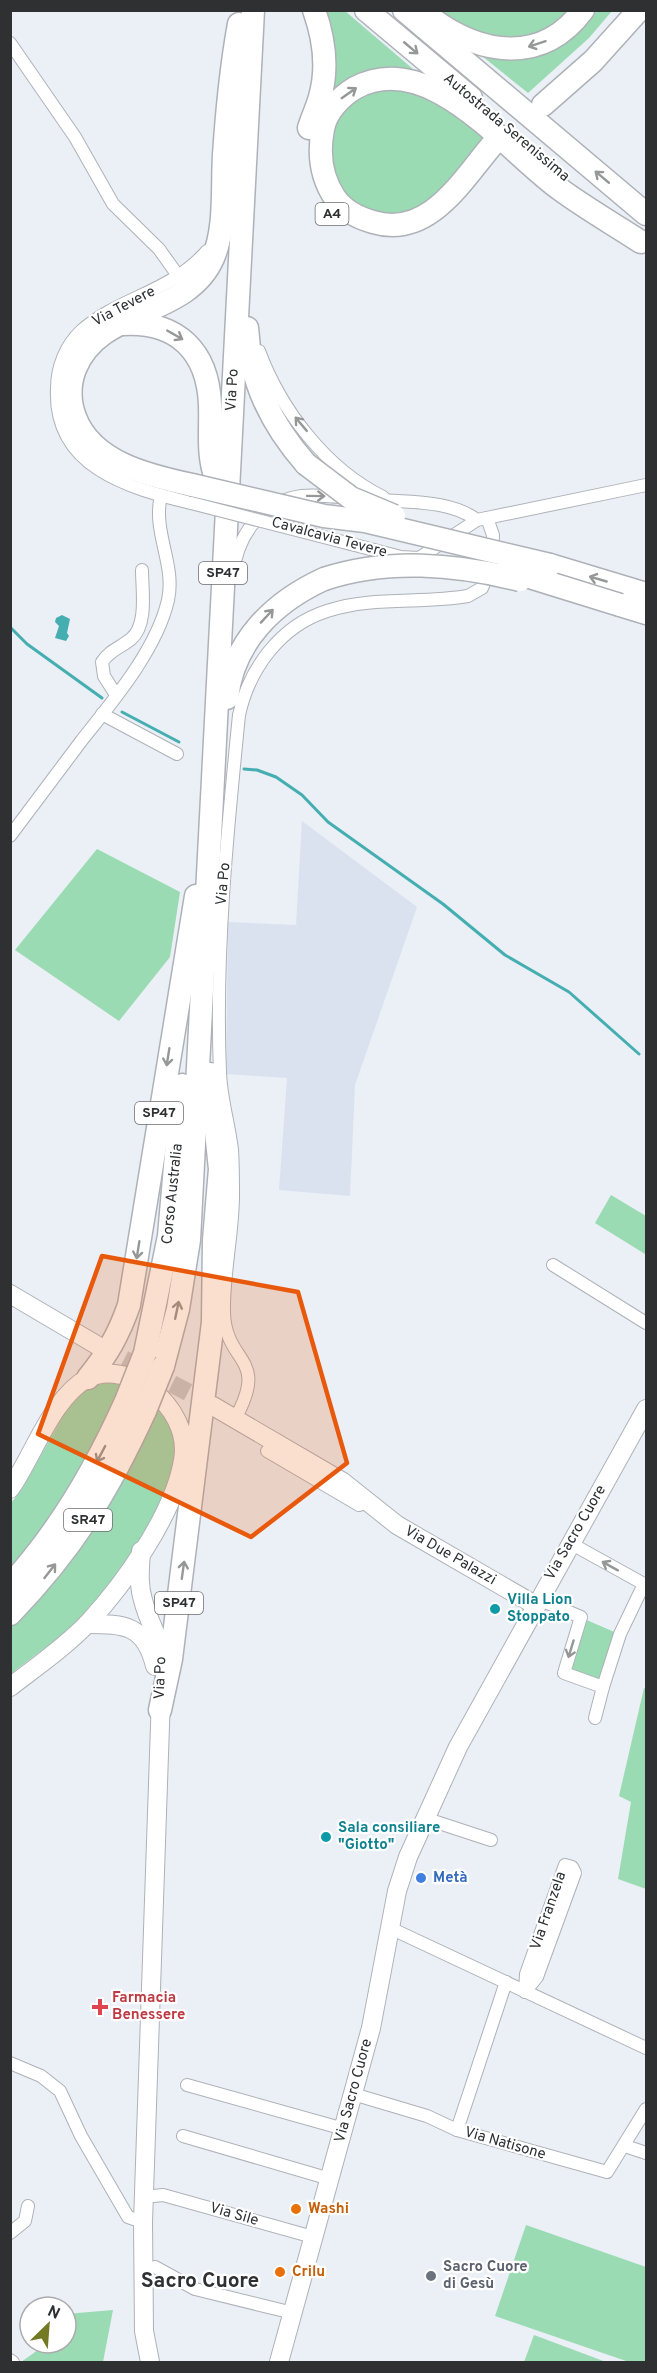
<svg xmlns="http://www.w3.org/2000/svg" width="657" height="2373" font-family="Overpass,sans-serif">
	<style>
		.built { fill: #dae2ef }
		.green { fill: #9adbb3 }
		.water { fill: #44aeb1 }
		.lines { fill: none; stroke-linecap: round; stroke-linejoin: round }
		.stream { stroke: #44aeb1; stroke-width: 3 }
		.secondary-tunnel { stroke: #c5c9cf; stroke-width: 18; stroke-dasharray: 18 9; stroke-linecap: butt }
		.highway-tunnel { stroke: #c5c9cf; stroke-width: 22; stroke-dasharray: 22 11; stroke-linecap: butt }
		.street-casing { stroke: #aeb2b8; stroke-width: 14 }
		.secondary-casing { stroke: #aeb2b8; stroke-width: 20 }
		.highway-casing { stroke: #aeb2b8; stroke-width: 25 }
		.street { stroke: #fff; stroke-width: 12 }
		.secondary { stroke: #fff; stroke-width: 18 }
		.highway { stroke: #fff; stroke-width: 22 }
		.street-bridge-casing { stroke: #aeb2b8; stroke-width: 14; stroke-linecap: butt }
		.highway-bridge-casing { stroke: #aeb2b8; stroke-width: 25; stroke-linecap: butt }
		.street-bridge { stroke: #fff; stroke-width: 12 }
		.highway-bridge { stroke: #fff; stroke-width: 22 }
		.oneway { stroke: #969898 }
		.marked { fill: #e8590c; fill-opacity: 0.2; stroke: #e8590c; stroke-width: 4.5; stroke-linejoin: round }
		.culture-dot { fill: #0f9aa8; stroke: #fff; stroke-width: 2 }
		.shop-dot { fill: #3f7fe0; stroke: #fff; stroke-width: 2 }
		.health-dot { fill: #e0444e; stroke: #fff; stroke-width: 2 }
		.food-dot { fill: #e8710a; stroke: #fff; stroke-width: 2 }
		.worship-dot { fill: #6b7280; stroke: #fff; stroke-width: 2 }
		.labels { text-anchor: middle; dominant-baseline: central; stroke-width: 4.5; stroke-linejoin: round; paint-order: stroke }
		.shield { fill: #fff; stroke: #6d6e70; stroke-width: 1.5 }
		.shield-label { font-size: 14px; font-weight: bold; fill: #2e3032 }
		.street-label { font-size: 15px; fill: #2e3032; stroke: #fff }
		.culture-label { font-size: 15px; font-weight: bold; fill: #0d838f; stroke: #fff; text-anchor: start }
		.shop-label { font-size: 15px; font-weight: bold; fill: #366cbe; stroke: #fff; text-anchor: start }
		.health-label { font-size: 15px; font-weight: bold; fill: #be3a42; stroke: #fff; text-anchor: start }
		.food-label { font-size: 15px; font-weight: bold; fill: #c56008; stroke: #fff; text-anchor: start }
		.worship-label { font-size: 15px; font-weight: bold; fill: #5b616d; stroke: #fff; text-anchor: start }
		.district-label { font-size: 21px; font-weight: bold; fill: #2e3032; stroke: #fff }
	</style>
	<rect width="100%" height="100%" fill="#ebeff6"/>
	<polygon class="built" points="302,821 417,907 355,1085 350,1196 279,1190 287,1078 226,1074 228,922 296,925"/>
	<g class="green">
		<polygon points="323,11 345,11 420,75 334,96 328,91"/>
		<polygon points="432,11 575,11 543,36 490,40"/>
		<polygon points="589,11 612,11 589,38 528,93 477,52 490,54"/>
		<polygon points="414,87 490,139 432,208 375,217 340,193 326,151 328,133 357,93"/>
		<polygon points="97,849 180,892 170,957 119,1021 15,950"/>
		<polygon points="611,1195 646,1216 645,1254 595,1223"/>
		<polygon points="102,1382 126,1384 118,1402 54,1515 11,1569 11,1503 22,1489 71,1402 86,1389"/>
		<path d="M159,1403c5,11 13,23 15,34 9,52 -57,150 -94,183 -22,19 -47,36 -69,54v-47z"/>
		<polygon points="582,1618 619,1634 602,1686 566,1672"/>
		<polygon points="644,1688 646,1689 646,1889 618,1879 631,1802 619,1796"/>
		<polygon points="526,2225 646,2267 646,2362 629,2362 495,2316"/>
		<polygon points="113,2310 103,2362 21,2362 48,2343 66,2343 66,2314"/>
		<polygon points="534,2335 606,2362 524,2362"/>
	</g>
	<polygon class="water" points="62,615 70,619 67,633 69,636 66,641 55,638 59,626 55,622 56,618"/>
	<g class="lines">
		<g class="stream">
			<polyline points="10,627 27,644 102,698"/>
			<polyline points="122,712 179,742"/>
			<polyline points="244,769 257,770 276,777 302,795 328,822 443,904 505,955 569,992 639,1054"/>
		</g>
		<polyline class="secondary-tunnel" points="100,1347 213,1405"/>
		<polyline class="highway-tunnel" points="493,144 532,96"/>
		<g class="street-casing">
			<g id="street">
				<polyline points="10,43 75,137 113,204 159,249 179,277"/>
				<path d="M259,351c22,59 67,118 124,146"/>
				<path d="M371,499c34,4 78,0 106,21"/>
				<path d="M191,503c-63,-15 -138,-36 -134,-115 0,-21 9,-43 24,-57 38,-34 89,-38 126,-80"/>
				<polyline points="487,518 493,535 492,554"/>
				<polyline points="351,544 401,557 419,558 477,520 646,485"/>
				<path d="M232,577c5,-40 27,-75 70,-81 14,-2 29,1 43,1"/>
				<path d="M116,695l-12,-19 -2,-14c8,-12 18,-14 29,-23 17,-14 11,-49 11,-69"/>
				<polyline points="102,714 177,754"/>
				<path d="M10,836c24,-32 48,-64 72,-96 31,-39 75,-91 86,-140 8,-35 -16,-69 -7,-104"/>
				<polyline points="553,1265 646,1323"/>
				<path d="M236,1417c33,-61 -10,-52 -12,-104 -1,-39 9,-79 9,-118 0,-15 0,-31 -1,-45 -3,-26 -11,-51 -12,-77 -5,-120 7,-239 19,-358 10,-46 41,-89 88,-104 45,-15 95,-7 141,-15l14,-8 7,-17"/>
				<polyline points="267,1451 359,1505 366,1503"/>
				<polyline points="538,1599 581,1617 564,1673 603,1687 620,1634 644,1584 570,1543"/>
				<polyline points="595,1718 603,1687"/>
				<polyline points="424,1818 491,1840"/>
				<polygon points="565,1865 572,1867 575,1873 537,1977 525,1992 526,1974"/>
				<polyline points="390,1928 646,2048"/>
				<polyline points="10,2063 41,2076 60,2091 81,2136 128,2217 143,2222"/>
				<polyline points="187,2085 344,2129"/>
				<polyline points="353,2094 427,2116 457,2130 607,2172 646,2109"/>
				<polyline points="457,2130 506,1982"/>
				<polyline points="183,2136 330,2179"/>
				<polyline points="625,2146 646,2153"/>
				<polyline points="154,2196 163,2195 313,2237"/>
				<polyline points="10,2233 25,2221 28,2206"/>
				<polyline points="155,2267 195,2289 293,2313"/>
				<polyline points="10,2360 13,2362"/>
			</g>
		</g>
		<g class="secondary-casing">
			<g id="secondary">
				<polyline points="10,1294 100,1347"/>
				<polyline points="213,1406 343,1482 397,1525 535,1605"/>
				<path d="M10,1489c23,-32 42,-92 78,-111 20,-10 46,-2 63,11 21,17 37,43 32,71 -9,54 -58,123 -95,163 -23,24 -52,44 -78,64"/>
				<path d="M141,1551c-1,17 -3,33 2,49 7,28 18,35 20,68"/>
				<path d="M87,1624c38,0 58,1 68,42"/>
				<polyline points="150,2362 144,2331 143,2222 161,1696"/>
				<polyline points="279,2362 371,2028 397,1891 408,1857 458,1747 646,1409"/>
			</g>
		</g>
		<g class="highway-casing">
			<g id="highway">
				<polyline points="366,10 471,98"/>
				<polyline points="404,10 646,214"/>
				<path d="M431,18c50,37 111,47 152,-8"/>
				<polyline points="543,105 593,61 639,10"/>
				<path d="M309,128c3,-10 8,-20 11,-31 8,-28 4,-59 -6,-87"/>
				<path d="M493,144c-31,36 -64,95 -120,78 -14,-4 -29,-11 -38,-24 -14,-21 -17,-44 -12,-69 3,-17 17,-32 32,-41 75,-41 152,64 206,102 26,19 54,35 80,52"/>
				<path d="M123,324c54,-3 85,27 87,81 1,25 -3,50 6,73"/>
				<path d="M247,328c3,53 24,96 59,136"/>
				<path d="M192,485c-42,-9 -100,-22 -117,-68 -6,-15 -6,-33 0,-48 24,-62 112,-51 138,-111 13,-30 9,-71 11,-103 3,-45 7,-87 15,-131"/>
				<polyline points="550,565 646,594"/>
				<polyline points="620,605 646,613"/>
				<path d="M227,698c6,-57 47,-96 97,-119"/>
				<polyline points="145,1353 169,1236 182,1085"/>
				<polyline points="163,1366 178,1309 189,1240 253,10"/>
				<path d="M88,1378c19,-23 31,-44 41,-73l67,-409"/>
				<path d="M10,1585c50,-54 86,-117 116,-184"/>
				<path d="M10,1614c62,-64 98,-122 135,-203"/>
				<polyline points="160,1710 171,1659 213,1322 214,1240 220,1169 210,1074"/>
			</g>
		</g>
		<use href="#street" class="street"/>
		<use href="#secondary" class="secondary"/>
		<use href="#highway" class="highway"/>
		<g class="street-bridge-casing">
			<polyline id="street-bridge" points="191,503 351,544"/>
		</g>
		<g class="highway-bridge-casing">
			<g id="highway-bridge">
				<polyline points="306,464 351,498 394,516"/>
				<polyline points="192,485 324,516 365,521 550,565"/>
				<polyline points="507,570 620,605"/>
				<path d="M324,579c64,-21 131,-15 196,1"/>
				<polyline points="126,1401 145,1353"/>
				<polyline points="145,1411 163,1366"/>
			</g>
		</g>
		<use href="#street-bridge" class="street-bridge"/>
		<use href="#highway-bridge" class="highway-bridge"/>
	</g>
	<defs><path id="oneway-shaft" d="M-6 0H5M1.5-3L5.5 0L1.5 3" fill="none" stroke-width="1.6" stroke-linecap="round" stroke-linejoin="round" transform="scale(1.5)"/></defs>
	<g class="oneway">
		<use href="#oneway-shaft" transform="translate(537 44) rotate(162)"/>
		<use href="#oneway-shaft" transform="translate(411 48) rotate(40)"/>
		<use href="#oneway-shaft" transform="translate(349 93) rotate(-35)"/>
		<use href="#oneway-shaft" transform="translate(602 177) rotate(-140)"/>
		<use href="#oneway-shaft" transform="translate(175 335) rotate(30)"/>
		<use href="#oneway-shaft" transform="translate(301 424) rotate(-130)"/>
		<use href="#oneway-shaft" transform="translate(316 496) rotate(1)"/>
		<use href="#oneway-shaft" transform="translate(598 579) rotate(-164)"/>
		<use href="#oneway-shaft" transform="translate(267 616) rotate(-47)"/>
		<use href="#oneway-shaft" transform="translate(168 1057) rotate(99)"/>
		<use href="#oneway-shaft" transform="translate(138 1250) rotate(99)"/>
		<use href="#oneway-shaft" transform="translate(177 1310) rotate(-78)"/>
		<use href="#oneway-shaft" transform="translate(101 1454) rotate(118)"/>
		<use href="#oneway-shaft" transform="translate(610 1566) rotate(-151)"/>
		<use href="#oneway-shaft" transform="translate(183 1570) rotate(-82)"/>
		<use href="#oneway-shaft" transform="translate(50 1571) rotate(-52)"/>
		<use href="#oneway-shaft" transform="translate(571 1649) rotate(107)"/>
	</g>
	<path class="marked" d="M102,1256l196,36 49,171 -96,74 -213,-103z"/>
	<g class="culture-dot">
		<circle cx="495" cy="1609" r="6"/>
		<circle cx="326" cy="1837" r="6"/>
	</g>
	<circle class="shop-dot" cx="421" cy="1878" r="6"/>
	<path class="health-dot" d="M97 1998h6v6h6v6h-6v6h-6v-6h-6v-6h6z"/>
	<g class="food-dot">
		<circle cx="296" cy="2209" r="6"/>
		<circle cx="280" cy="2272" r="6"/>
	</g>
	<circle class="worship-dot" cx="431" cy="2276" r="6"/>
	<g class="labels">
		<g class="shield">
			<rect x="315.5" y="203" width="33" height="22" rx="4.5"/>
			<rect x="199" y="562" width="48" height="22" rx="4.5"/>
			<rect x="135" y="1102" width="48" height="22" rx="4.5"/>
			<rect x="64" y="1509" width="48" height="22" rx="4.5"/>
			<rect x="155" y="1592" width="48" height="22" rx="4.5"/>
		</g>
		<g class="shield-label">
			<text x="332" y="214">A4</text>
			<text x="223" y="573">SP47</text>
			<text x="159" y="1113">SP47</text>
			<text x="88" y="1520">SR47</text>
			<text x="179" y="1603">SP47</text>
		</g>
		<g class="street-label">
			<text transform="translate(506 128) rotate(40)">Autostrada Serenissima</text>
			<text transform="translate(124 307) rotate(-28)">Via Tevere</text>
			<text transform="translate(233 390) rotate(-87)">Via Po</text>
			<text transform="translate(329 538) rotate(15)">Cavalcavia Tevere</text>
			<text transform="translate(224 884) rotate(-85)">Via Po</text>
			<text transform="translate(173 1194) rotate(-84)">Corso Australia</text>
			<text transform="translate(576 1533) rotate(-60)">Via Sacro Cuore</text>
			<text transform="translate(450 1556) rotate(30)">Via Due Palazzi</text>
			<text transform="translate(161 1678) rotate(-88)">Via Po</text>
			<text transform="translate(549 1911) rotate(-71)">Via Franzela</text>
			<text transform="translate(354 2091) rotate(-75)">Via Sacro Cuore</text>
			<text transform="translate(505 2144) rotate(16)">Via Natisone</text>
			<text transform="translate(234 2215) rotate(16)">Via Sile</text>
		</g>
		<g class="culture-label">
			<text x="507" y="1600">Villa Lion<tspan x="507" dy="17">Stoppato</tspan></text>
			<text x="338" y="1828">Sala consiliare<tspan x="338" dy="17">"Giotto"</tspan></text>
		</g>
		<g class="shop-label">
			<text x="433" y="1878">Metà</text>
		</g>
		<g class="health-label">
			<text x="112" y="1998">Farmacia<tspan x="112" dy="17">Benessere</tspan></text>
		</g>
		<g class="food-label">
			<text x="308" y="2209">Washi</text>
			<text x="292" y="2272">Crilu</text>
		</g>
		<g class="worship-label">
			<text x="443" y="2267">Sacro Cuore<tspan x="443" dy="17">di Gesù</tspan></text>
		</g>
		<g class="district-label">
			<text x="200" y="2281">Sacro Cuore</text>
		</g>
	</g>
	<rect width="657" height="2373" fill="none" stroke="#2e3032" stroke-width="24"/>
	<g transform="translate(48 2325) rotate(25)"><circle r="28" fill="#ffffff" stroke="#abacad" stroke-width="1.5"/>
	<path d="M0-4.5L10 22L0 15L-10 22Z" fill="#747a24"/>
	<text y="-9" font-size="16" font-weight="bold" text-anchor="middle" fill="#2e3032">N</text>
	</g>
</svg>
